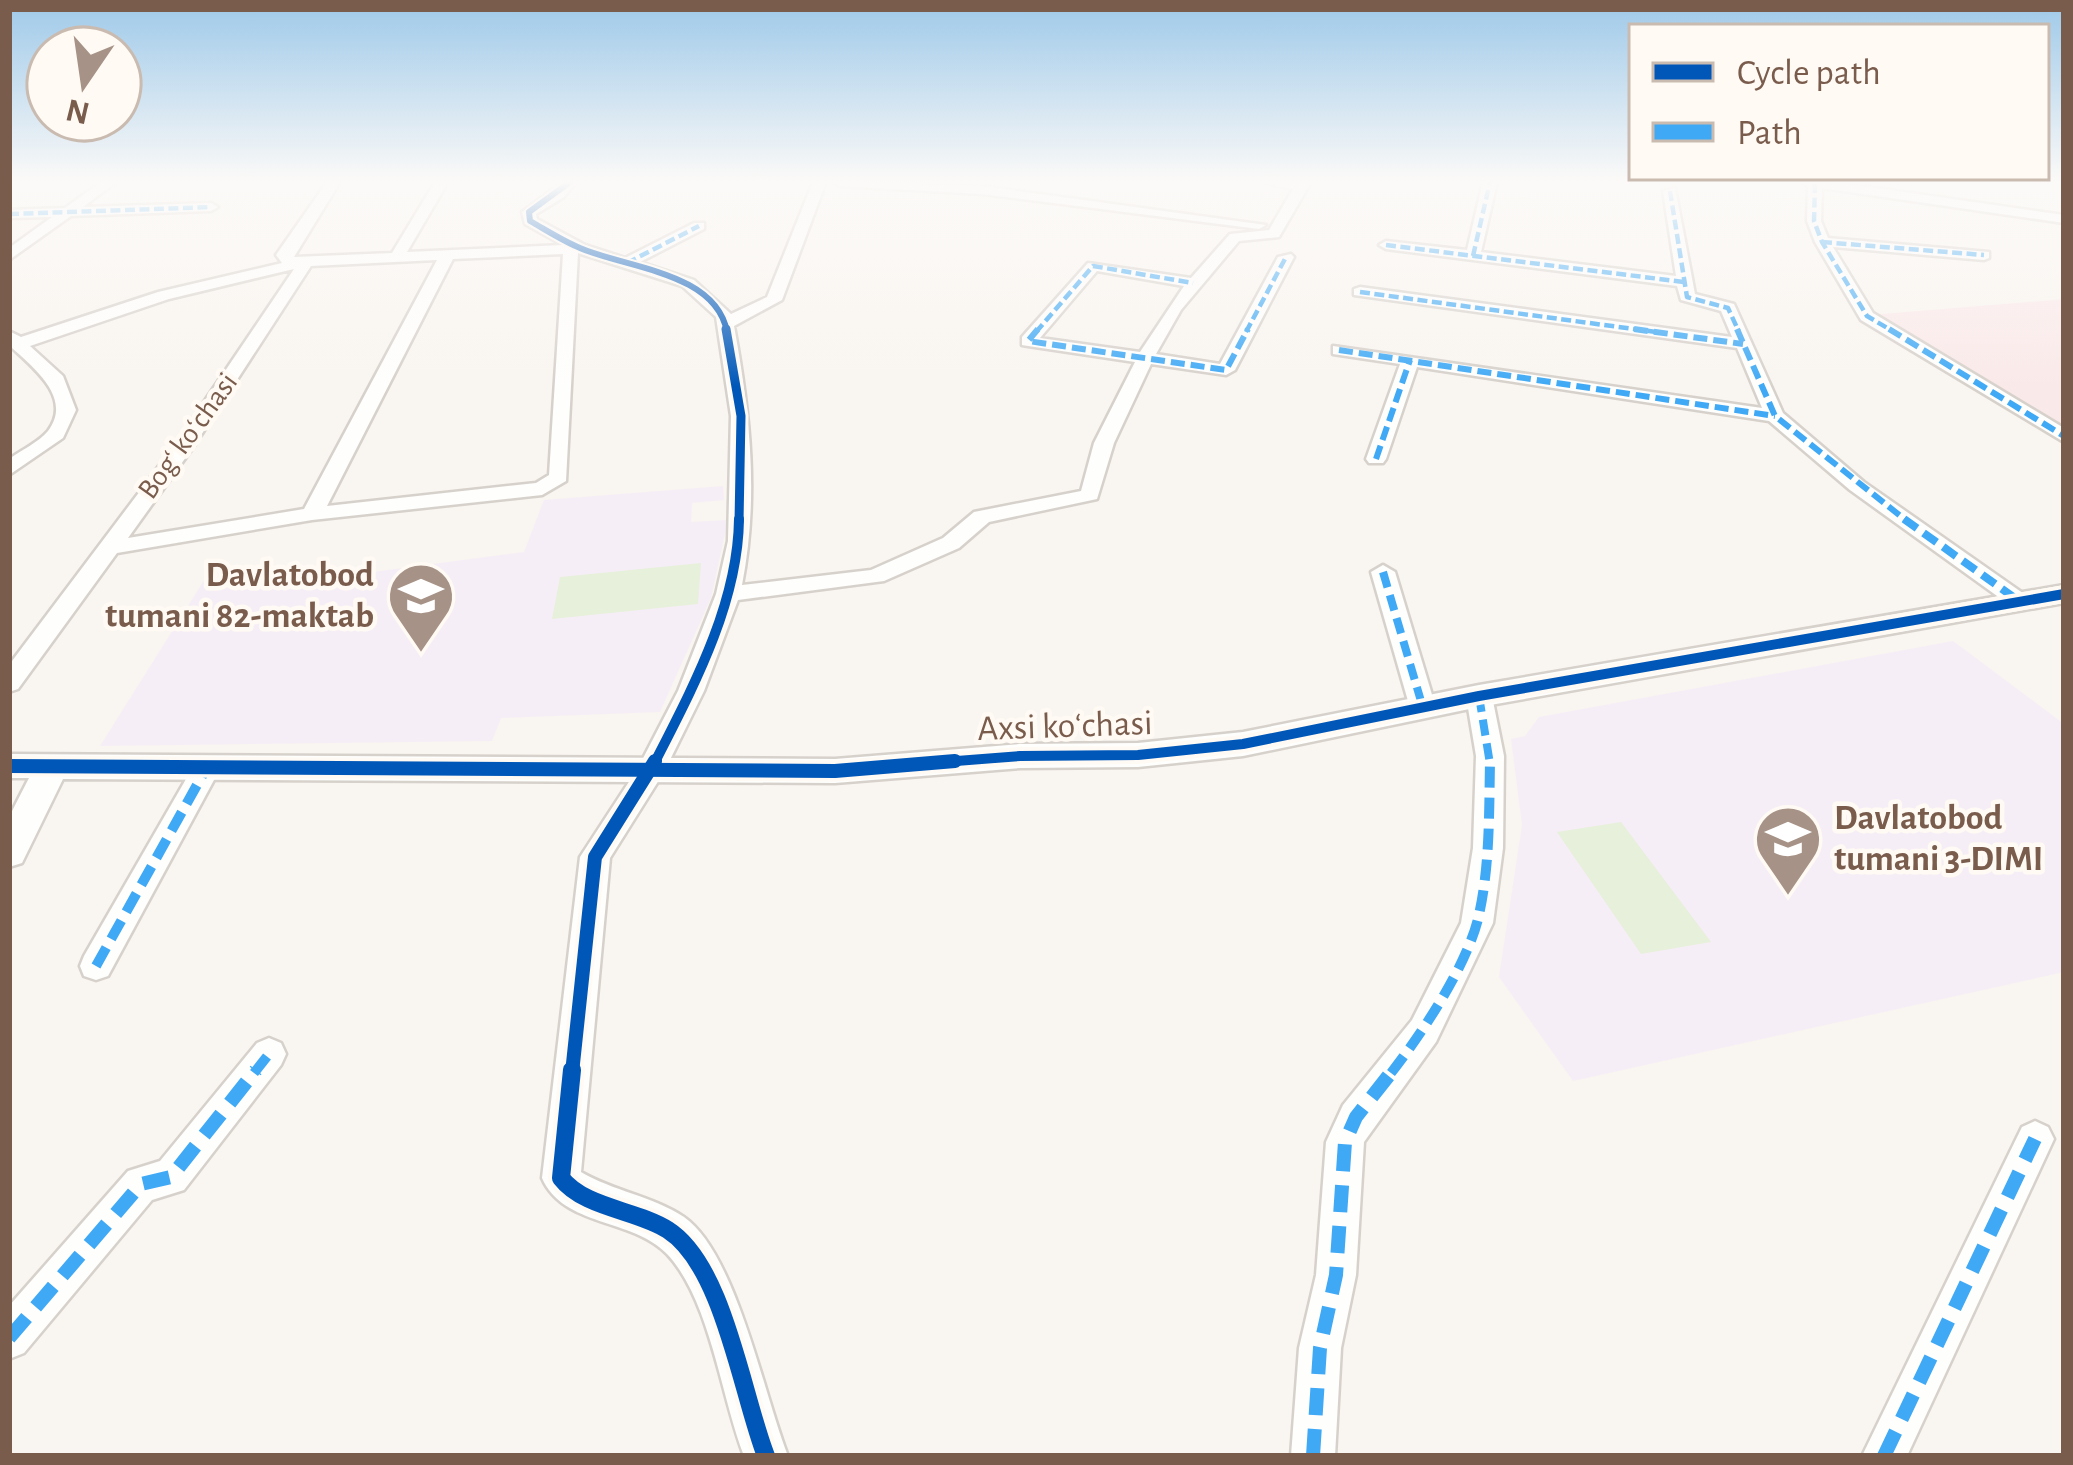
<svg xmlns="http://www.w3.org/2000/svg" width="2073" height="1465" font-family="'Alegreya Sans',sans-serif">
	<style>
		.education { fill: #f6eef6 }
		.medical { fill: #fae9e9 }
		.green { fill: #e7f0db }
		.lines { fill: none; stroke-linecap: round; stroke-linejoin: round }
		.minor-casing { stroke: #d7d1cb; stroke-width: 5 }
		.tertiary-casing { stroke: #d7d1cb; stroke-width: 5 }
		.minor { fill: #fefefd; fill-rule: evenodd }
		.tertiary { fill: #fefefd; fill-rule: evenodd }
		.quiet-far4 { stroke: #3fa9f5; stroke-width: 4.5; stroke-dasharray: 10 4.5; stroke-linecap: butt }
		.quiet-far3 { stroke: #3fa9f5; stroke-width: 6; stroke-dasharray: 14 6; stroke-linecap: butt }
		.quiet-far2 { stroke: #3fa9f5; stroke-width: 8; stroke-dasharray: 16 8; stroke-linecap: butt }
		.quiet-far1 { stroke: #3fa9f5; stroke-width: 10; stroke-dasharray: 21 10; stroke-linecap: butt }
		.quiet { stroke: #3fa9f5; stroke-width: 14; stroke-dasharray: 27 14; stroke-linecap: butt }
		.cycleway-far4-casing { stroke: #fffaf3; stroke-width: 10 }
		.cycleway-far3-casing { stroke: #fffaf3; stroke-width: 15 }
		.cycleway-far2-casing { stroke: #fffaf3; stroke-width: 18 }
		.cycleway-far1-casing { stroke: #fffaf3; stroke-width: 21 }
		.cycleway-casing { stroke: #fffaf3; stroke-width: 26 }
		.cycleway-far4 { stroke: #0057b8; stroke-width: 6 }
		.cycleway-far3 { stroke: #0057b8; stroke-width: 9 }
		.cycleway-far2 { stroke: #0057b8; stroke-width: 10 }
		.cycleway-far1 { stroke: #0057b8; stroke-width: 14 }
		.cycleway { stroke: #0057b8; stroke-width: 18 }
		.labels { text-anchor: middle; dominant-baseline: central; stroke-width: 9; stroke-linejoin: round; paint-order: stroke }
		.far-street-label { font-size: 30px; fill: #7a5c4d; stroke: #fffaf3 }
		.poi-label { font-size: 36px; font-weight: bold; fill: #7a5c4d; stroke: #fffaf3; text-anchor: end }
		.street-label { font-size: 36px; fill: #7a5c4d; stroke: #fffaf3 }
	</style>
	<rect width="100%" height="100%" fill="#f9f5f0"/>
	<g class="education">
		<polygon points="723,486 724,500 692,503 691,522 728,520 711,598 660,712 501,718 492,741 100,746 203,582 312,580 524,552 544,500"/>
		<polygon points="1953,641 2064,724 2064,972 1573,1081 1499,977 1522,825 1511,739 1525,736 1539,717"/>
	</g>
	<polygon class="medical" points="2064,299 2064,434 1869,315"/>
	<g class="green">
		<polygon points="701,563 698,604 552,619 560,577"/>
		<polygon points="1621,822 1711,942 1641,954 1557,832"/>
	</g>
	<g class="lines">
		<g class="minor-casing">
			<g id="minor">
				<polygon points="101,182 116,182 83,207 211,203 218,207 211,211 71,216 9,260 9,248 52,217 9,218 9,210 65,208"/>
				<path d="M327,182h13l-46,75 98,-4 43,-71h13l-41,70 156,-7 -38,-21 -3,-12 41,-30h13l-12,15 -28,17 1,5 48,26 40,13 69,-35h10v6l-64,33 54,18 37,34 36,-17 46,-115h13l-44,118 -48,26c16,87 25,172 8,259l129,-15 72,-32 31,-26 107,-21 13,-48 41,-81 -107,-16 -6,-1v-8l66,-74 103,15 39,-44 39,-4 24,-41 -30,-7h48l-32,55 -40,4 -58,69 -25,44 64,10 58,-107 13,-3 3,3 -59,113 -9,5 -75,-11 -37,79 -17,56 -108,23 -30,26 -75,33 -146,19 -34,91 -40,81 -54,86 -29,314c32,19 71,24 103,45 52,36 80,179 104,239h-44c-23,-59 -34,-157 -77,-202 -34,-36 -104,-27 -125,-76l38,-321 58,-89 40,-77 38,-97 12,-53 3,-125 -15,-99 -34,-31 -104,-33 -12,228 -24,14 -230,25 -195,33 -99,136 -9,3v-27l168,-223 117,-173 -125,30 -139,47 33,30 13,34 -13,28 -54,37v-16c11,-8 30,-17 39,-28 26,-34 -17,-65 -39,-86v-14l12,6 137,-45 124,-29 -6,-8zM563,254l-14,221 -13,8 -209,23 126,-247zM437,260l-133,249 -176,29 66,-92 117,-180zM1097,271l87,15 -44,66 -100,-14z"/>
				<polygon points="833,182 982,186 1266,225 1259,229 982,194 840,186"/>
				<polygon points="1483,182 1497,182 1481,252 1676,276 1663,191 1675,188 1695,294 1734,304 1783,413 1864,482 2027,596 2031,601 2027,606 2011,606 1850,490 1769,421 1417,367 1386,459 1383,463 1369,463 1366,459 1400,364 1333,354 1333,346 1762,408 1737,348 1354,295 1354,289 1360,287 1732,337 1721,311 1681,300 1677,286 1386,249 1379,245 1386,241 1467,250"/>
				<polygon points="1802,182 1834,182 2064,215 2064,223 1822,188 1821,221 1828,238 1989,252 1989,258 1984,260 1833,247 1873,313 2064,428 2064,442 1861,320 1815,242 1807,221 1808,186"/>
				<polygon points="1383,565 1395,572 1436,708 1432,714 1423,717 1410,708 1371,572"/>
				<polygon points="1479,687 1492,696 1504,756 1503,848 1493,923 1436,1042 1364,1142 1356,1275 1341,1348 1335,1456 1291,1456 1299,1348 1316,1275 1326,1142 1343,1105 1412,1020 1461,923 1473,848 1476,756 1466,696"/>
				<polygon points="207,757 221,767 108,976 96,980 84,976 80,966 84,956 197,760"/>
				<polygon points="269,1038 281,1043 286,1054 281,1065 184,1190 152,1200 24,1353 9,1359 9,1306 128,1171 160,1161 257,1043"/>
				<polygon points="2035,1121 2048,1127 2054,1139 1907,1456 1862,1456 2022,1127"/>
			</g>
		</g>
		<g class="tertiary-casing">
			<polygon id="tertiary" points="2064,585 2064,603 1479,707 1243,756 1138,767 1020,768 835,783 63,779 22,863 9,867 9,817 29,778 9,778 9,754 835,759 1020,744 1138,743 1243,732 1479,685"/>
		</g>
		<use href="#minor" class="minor"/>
		<use href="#tertiary" class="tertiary"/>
		<g class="quiet-far4">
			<polyline points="1815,183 1814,221 1822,242 1867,316 1894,332"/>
			<polyline points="1670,191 1687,297 1728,308 1739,332"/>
			<polyline points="9,214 211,207"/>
			<polyline points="1822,242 1984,255"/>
			<polyline points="1386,245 1684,282"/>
			<polyline points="1473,256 1490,182"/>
			<polyline points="627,263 699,226"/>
			<polyline points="1360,292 1656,332"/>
			<polyline points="1036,332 1093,266 1193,283"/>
			<polyline points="1246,332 1286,257"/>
		</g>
		<g class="quiet-far3">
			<polyline points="1038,329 1028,341 1226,370 1248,329"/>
			<polyline points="1634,329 1743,344"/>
			<polyline points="1737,329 1775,416 1908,522"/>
			<polyline points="1889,329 2064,436"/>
			<polyline points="1339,350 1775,416"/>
			<polyline points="1376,459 1410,360"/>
		</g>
		<g class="quiet-far2">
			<polyline points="1904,519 2019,601"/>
			<polyline points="1383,572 1423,708"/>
			<polyline points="1479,696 1490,764"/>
		</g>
		<g class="quiet-far1">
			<polyline points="96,966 207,767"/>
			<polyline points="254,1073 269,1054"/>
			<path d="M1391,1073c30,-38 75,-106 87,-154 12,-51 11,-105 12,-158"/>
		</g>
		<g class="quiet">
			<polyline points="9,1338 141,1184 171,1177 256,1070"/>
			<polyline points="1313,1456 1320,1348 1336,1275 1345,1142 1356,1117 1393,1070"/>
			<polyline points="1884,1456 2035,1139"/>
		</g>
		<g class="cycleway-far4-casing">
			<path id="cycleway-far4" d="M570,182l-41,30 1,9c16,9 33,20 50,27 46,20 136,24 147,84"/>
		</g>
		<g class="cycleway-far3-casing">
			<polyline id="cycleway-far3" points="726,329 741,416 739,522"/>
		</g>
		<g class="cycleway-far2-casing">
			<g id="cycleway-far2">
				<path d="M654,764c38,-75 84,-159 85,-245"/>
				<polyline points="918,764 1020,756 1138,755 1243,744 1479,696 2064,594"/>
			</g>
		</g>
		<g class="cycleway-far1-casing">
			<g id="cycleway-far1">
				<polyline points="9,766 835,771 955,761"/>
				<polyline points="572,1073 595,857 655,761"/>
			</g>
		</g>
		<g class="cycleway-casing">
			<path id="cycleway" d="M572,1070l-11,108c23,30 76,32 107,52 56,36 74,165 98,226"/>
		</g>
		<use href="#cycleway-far4" class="cycleway-far4"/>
		<use href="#cycleway-far3" class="cycleway-far3"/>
		<use href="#cycleway-far2" class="cycleway-far2"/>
		<use href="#cycleway-far1" class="cycleway-far1"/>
		<use href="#cycleway" class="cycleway"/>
	</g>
	<linearGradient id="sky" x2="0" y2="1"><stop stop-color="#9ec9e9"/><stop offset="0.47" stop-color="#fcfaf8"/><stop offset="1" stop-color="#fcfaf8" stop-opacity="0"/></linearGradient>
	<rect width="2073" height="387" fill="url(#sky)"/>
	<defs>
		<g id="school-pin" transform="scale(3.45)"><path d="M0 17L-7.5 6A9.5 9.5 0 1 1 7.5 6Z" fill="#a69286" stroke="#fffaf3"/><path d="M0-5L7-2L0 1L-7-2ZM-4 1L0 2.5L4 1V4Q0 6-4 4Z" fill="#fff"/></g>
	</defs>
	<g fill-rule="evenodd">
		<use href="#school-pin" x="421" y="596"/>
		<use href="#school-pin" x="1788" y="839"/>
	</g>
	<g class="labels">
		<g class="far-street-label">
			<text transform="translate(188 436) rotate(-54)">Bogʻ koʻchasi</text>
		</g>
		<g class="poi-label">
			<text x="374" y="575">Davlatobod<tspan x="374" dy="41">tumani 82-maktab</tspan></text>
			<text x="1834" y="818" text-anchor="start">Davlatobod<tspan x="1834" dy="41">tumani 3-DIMI</tspan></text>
		</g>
		<g class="street-label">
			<text transform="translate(1065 726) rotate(-2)">Axsi koʻchasi</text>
		</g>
	</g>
	<rect width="2073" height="1465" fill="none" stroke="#7a5c4d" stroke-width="24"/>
	<rect x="1629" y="24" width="420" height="156" fill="#fffaf3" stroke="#cabbb1" stroke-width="3"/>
	<rect x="1653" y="63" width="60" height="18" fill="#0057b8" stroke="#cabbb1" stroke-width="3"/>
	<text x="1737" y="84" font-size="36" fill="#7a5c4d">Cycle path</text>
	<rect x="1653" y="123" width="60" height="18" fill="#3fa9f5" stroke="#cabbb1" stroke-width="3"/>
	<text x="1737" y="144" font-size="36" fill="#7a5c4d">Path</text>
	<g transform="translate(84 84) rotate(193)"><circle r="57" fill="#fffaf3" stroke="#cabbb1" stroke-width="3"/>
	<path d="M0-9L21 45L0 30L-21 45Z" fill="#a69286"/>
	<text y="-18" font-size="33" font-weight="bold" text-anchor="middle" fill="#7a5c4d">N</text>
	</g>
</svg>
